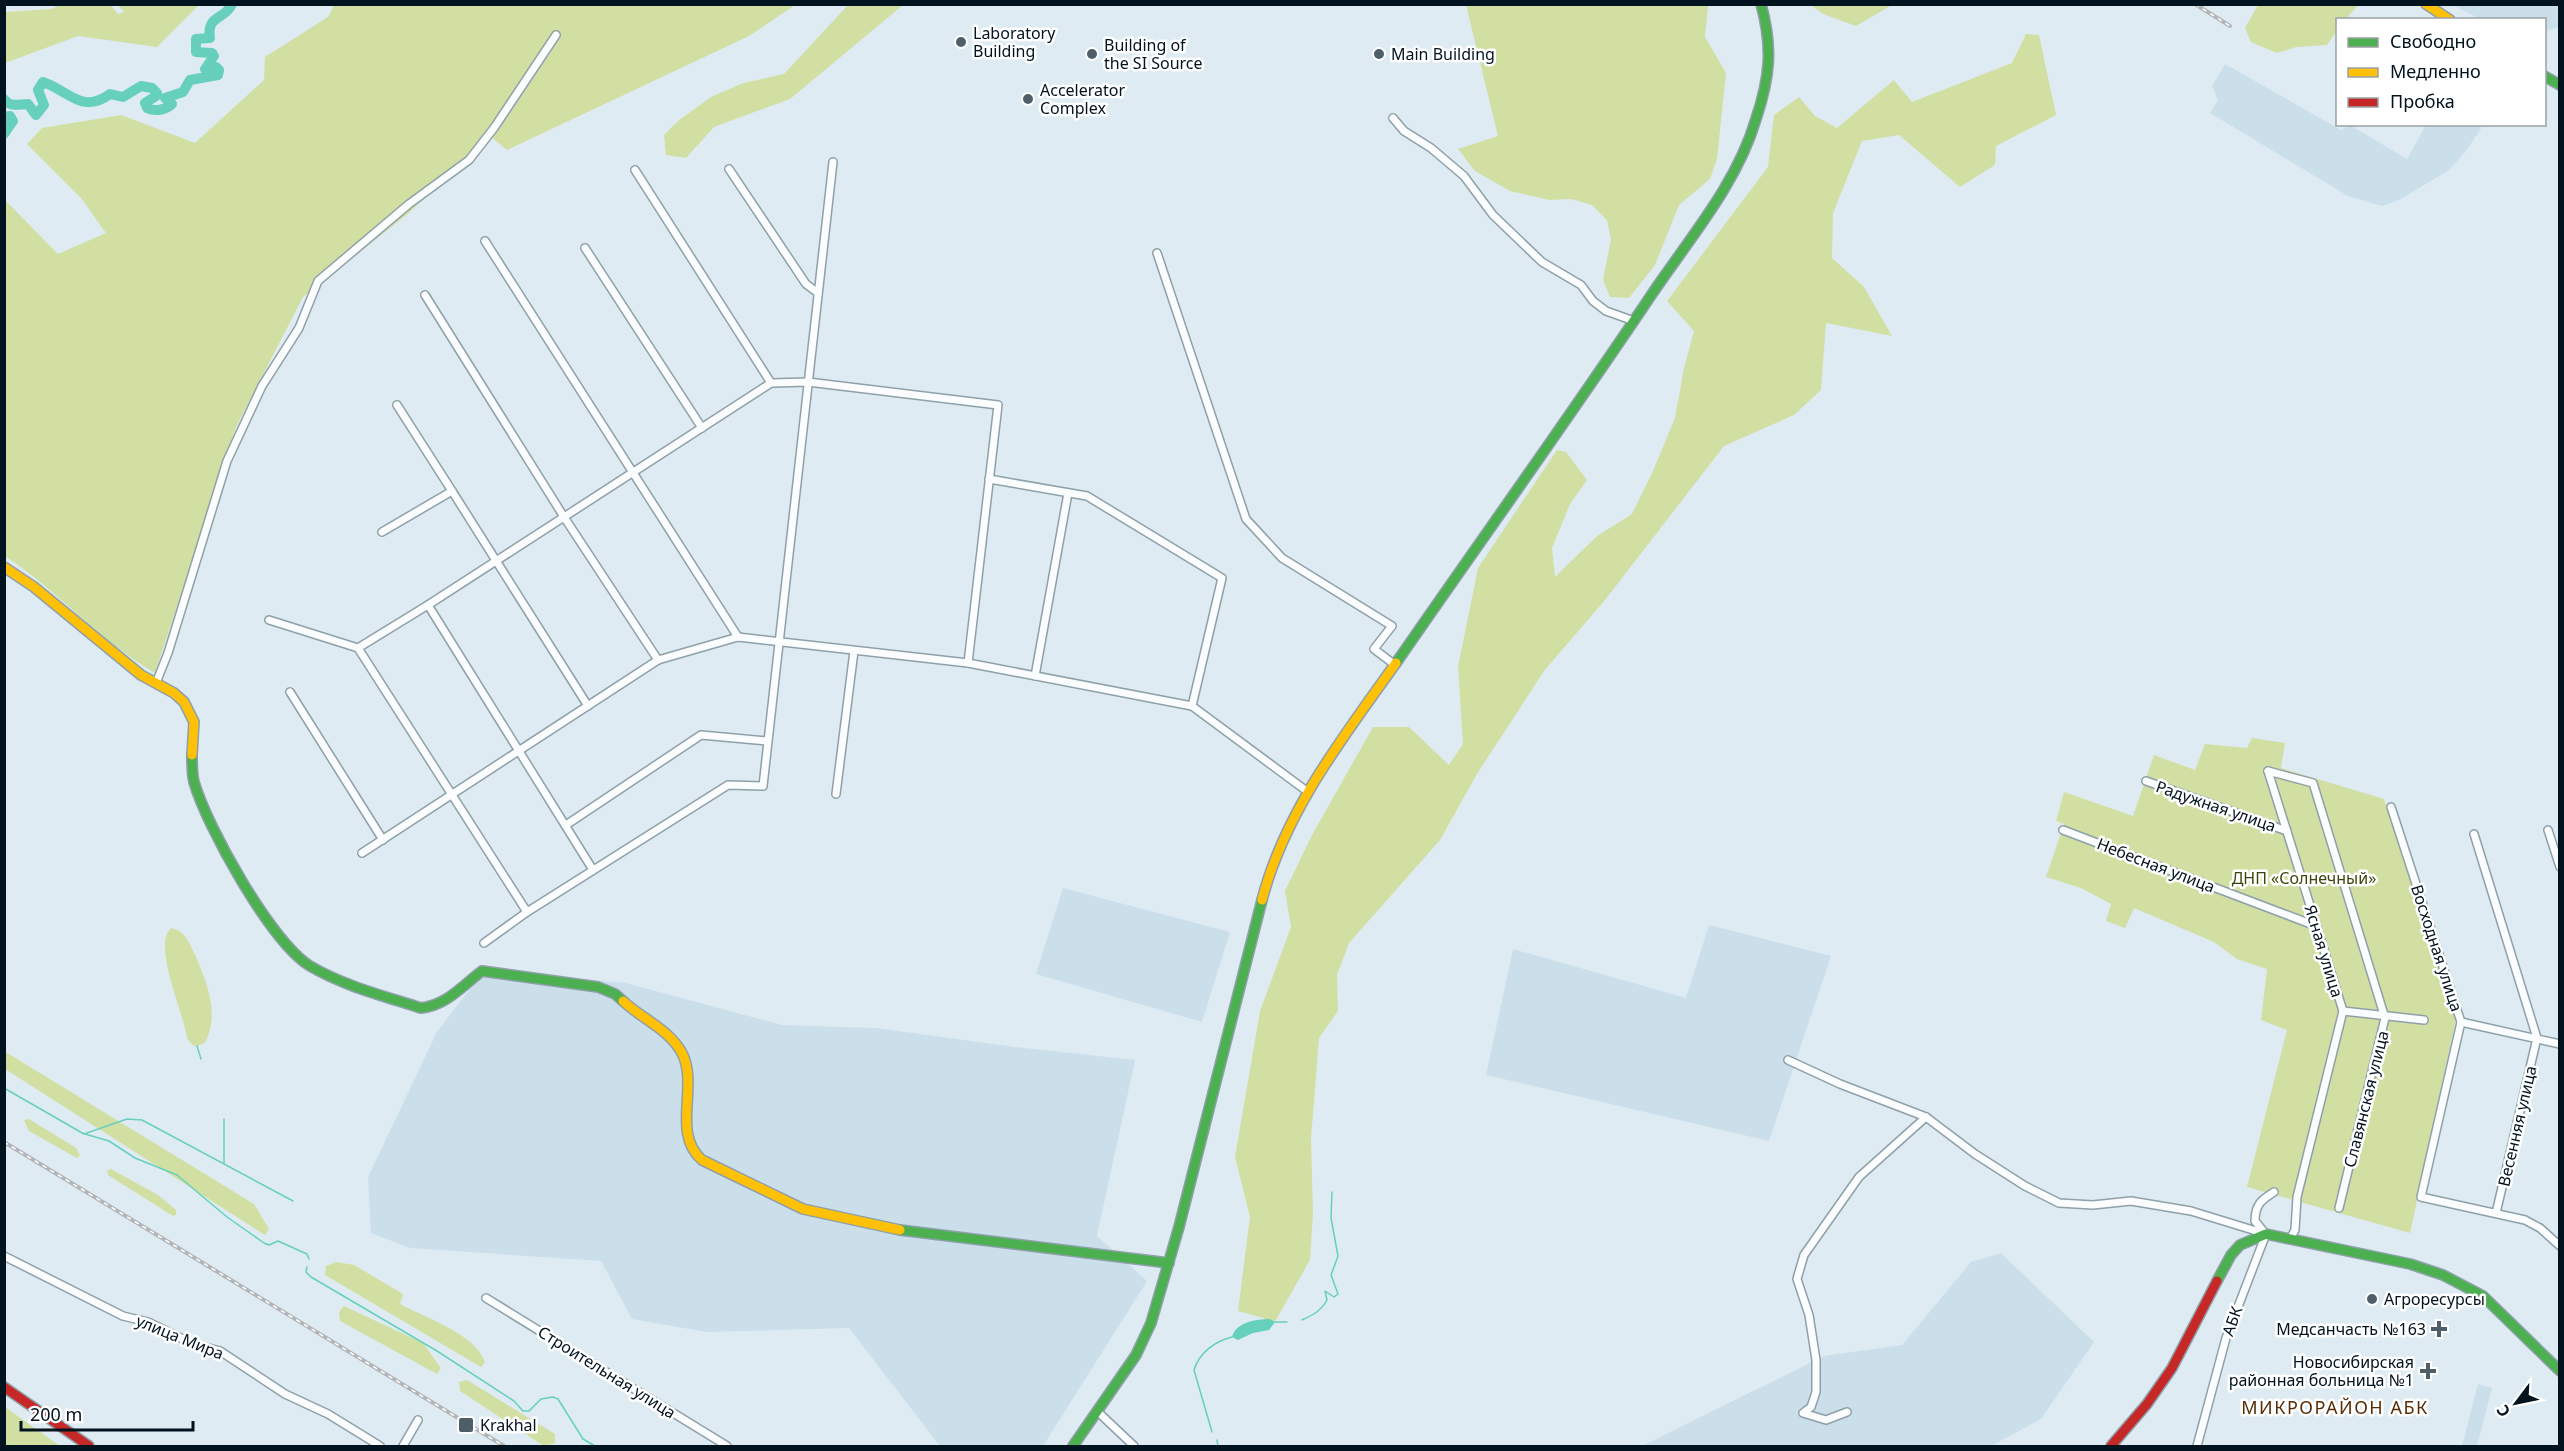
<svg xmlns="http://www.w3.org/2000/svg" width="2564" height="1451" font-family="'Noto Sans',sans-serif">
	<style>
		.built { fill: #cbdfeb }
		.green { fill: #d2dfa2 }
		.water { fill: #66d0bd }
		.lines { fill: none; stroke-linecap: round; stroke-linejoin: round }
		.stream { stroke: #66d0bd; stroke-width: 1.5 }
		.river { stroke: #66d0bd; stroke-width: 10 }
		.street-casing { stroke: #8ea0a9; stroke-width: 10 }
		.fast-casing { stroke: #8ea0a9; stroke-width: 12 }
		.slow-casing { stroke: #8ea0a9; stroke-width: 12 }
		.jam-casing { stroke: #8ea0a9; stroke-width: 12 }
		.street { stroke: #fafcfd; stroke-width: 7 }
		.fast { stroke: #4caf50; stroke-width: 9 }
		.slow { stroke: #ffc107; stroke-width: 9 }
		.jam { stroke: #c62828; stroke-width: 9 }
		.rail-casing { stroke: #b1b5b8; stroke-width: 4 }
		.rail { stroke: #fff; stroke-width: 1.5; stroke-dasharray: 4.5; stroke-linecap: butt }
		.poi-dot { fill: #4e5f69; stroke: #fff; stroke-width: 2 }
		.labels { text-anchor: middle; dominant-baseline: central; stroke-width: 5; stroke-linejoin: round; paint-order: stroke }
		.poi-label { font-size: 16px; fill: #00131f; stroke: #fff; text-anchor: start }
		.street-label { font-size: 16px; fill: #00131f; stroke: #fff }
		.park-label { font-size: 16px; fill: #3e4309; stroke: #fff }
		.neighbourhood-label { font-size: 18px; letter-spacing: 1.5px; fill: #582c06; stroke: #fff }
	</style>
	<rect width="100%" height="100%" fill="#deebf3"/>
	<g class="built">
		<polygon points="2453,5 2559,5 2559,27 2545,31 2544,20 2480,19"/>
		<polygon points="2225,64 2341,130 2350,125 2407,159 2426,125 2480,125 2481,129 2465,152 2449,170 2399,200 2382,206 2348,196 2210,113 2218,100 2212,86"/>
		<polygon points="1063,888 1230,932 1202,1022 1036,974"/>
		<polygon points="1709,925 1831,956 1769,1141 1486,1075 1513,949 1686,998"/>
		<polygon points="484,970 626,983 782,1025 876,1028 1015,1047 1135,1060 1097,1236 1147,1281 1043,1446 940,1446 849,1328 707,1332 632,1319 601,1261 410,1248 371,1233 368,1177 437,1032"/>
		<polygon points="2001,1253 2094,1342 2041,1419 1991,1446 1642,1446 1824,1356 1902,1345 1971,1262"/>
		<polygon points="2478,1384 2492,1388 2477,1446 2462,1446"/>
	</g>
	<g class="green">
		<polygon points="111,5 118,14 124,12 118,5 199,5 157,47 78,36 5,63 5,12 52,9 59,5"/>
		<path d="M334,5h461l-46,31 -242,114 -22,-18 -20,28 -56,53 -106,84 -67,130 -81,246c-55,-32 -97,-82 -150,-117l-1,-357 54,55 48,-21 -25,-35 -54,-54 15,-16 79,-13 74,28 69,-63 1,-23 63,-40z"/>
		<polygon points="848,5 903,5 790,99 714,127 686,158 666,155 664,135 678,121 711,97 743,83 784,74"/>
		<polygon points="1466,5 1708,5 1705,37 1726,73 1717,159 1710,179 1679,205 1655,265 1629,298 1610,297 1603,280 1611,239 1607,220 1592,205 1571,199 1550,200 1510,191 1475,171 1458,149 1498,136"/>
		<polygon points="1811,5 1892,5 1856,26 1823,14"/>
		<polygon points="2258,5 2258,4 2358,5 2346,19 2338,20 2337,31 2327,45 2296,47 2277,53 2251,42 2245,28"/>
		<polygon points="2026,34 2039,35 2056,115 1996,146 1995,165 1960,187 1899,135 1862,141 1833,213 1832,258 1864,287 1892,336 1826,323 1821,390 1794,415 1724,446 1605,600 1544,671 1477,774 1440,840 1349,943 1337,975 1338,1011 1319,1038 1311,1139 1313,1214 1310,1260 1273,1325 1263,1318 1238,1311 1250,1217 1235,1157 1260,1011 1291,927 1285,891 1312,835 1373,727 1409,727 1449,765 1463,744 1458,667 1478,568 1557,450 1566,452 1587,480 1570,504 1552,548 1555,577 1597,536 1632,514 1653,471 1675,418 1684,368 1694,331 1667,301 1768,167 1774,115 1799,97 1815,116 1837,128 1894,80 1912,102 2012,63"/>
		<polygon points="2252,738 2285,743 2281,768 2384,799 2456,1019 2410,1233 2247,1187 2287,1030 2261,1020 2267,969 2237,959 2214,942 2134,908 2125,928 2106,921 2111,904 2081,888 2046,877 2064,824 2056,821 2064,792 2133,816 2154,755 2195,770 2205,744 2247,748"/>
		<path d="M171,928c15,3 18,15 24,27 12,27 25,59 10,88l-8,3 -5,-1 -5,-7c-3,-25 -35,-92 -16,-110z"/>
		<polygon points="4,1051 254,1204 269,1229 265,1235 5,1069"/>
		<polygon points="29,1119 76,1148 80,1155 77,1158 29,1131 24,1120"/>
		<polygon points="111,1169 158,1195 176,1210 176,1215 173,1216 108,1175 107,1171"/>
		<path d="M336,1262l18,3 49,29 -3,10c26,14 75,30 85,58l-4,5 -156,-92 1,-9z"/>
		<polygon points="344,1306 423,1343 441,1368 437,1374 340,1321 339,1312"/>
		<polygon points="467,1380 555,1434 555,1443 544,1446 460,1391 459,1382"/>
		<polygon points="5,1407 60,1446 5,1446"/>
	</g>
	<path class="water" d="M1270,1319l5,3 -6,8 -16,3 -15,7 -6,-3c4,-15 24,-18 38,-18z"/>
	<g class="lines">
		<g class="stream">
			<polyline points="197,1046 201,1059"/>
			<polyline points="4,1088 84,1134 127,1119 142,1120 293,1201"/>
			<polyline points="224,1119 224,1163"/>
			<polyline points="85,1134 109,1141 135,1158 177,1175 227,1217 264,1243 269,1245 278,1241 307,1254 309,1259"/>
			<polyline points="307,1267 306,1272 311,1277 437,1351 514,1401 523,1411 529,1411 541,1399 553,1397 558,1399 583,1439 595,1446"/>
			<path d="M1302,1320c11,-5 19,-9 25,-20l-2,-9 9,6 4,-3 -7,-19 7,-19 -7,-38 1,-26"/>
			<polyline points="1275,1322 1287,1322"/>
			<path d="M1212,1432l-18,-62c5,-17 21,-29 38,-33"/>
			<polyline points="1217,1440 1218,1446"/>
		</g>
		<g class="river">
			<path d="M4,99c6,9 16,5 24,5l8,11 8,-10 -6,-15 5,-8c25,8 39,33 67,12l13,3 18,-11 11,2 5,5 -1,3 -11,7 2,5c8,4 19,2 25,-4l-7,-6 18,-6 7,-12 28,-5 1,-5 -3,-3 -9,4 -2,-2 9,-13 -2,-3 -16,-1v-13l14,-1c-4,-23 15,-18 22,-34"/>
			<polyline points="4,117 10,116 13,121 4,134"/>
		</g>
		<g class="street-casing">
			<g id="street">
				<polyline points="1393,118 1404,131 1431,148 1464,176 1493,215 1542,262 1581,285 1593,301 1606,311 1634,321"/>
				<polyline points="729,169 806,284 818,293"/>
				<polyline points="635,170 771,383"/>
				<polyline points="485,241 738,637"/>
				<polyline points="585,248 702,428"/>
				<polyline points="1157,253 1246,519 1282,558 1392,626 1374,649 1395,665"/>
				<polyline points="425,295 564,517 658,660"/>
				<polyline points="397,405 452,491"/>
				<polyline points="989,479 1087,496 1222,578 1192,706"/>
				<polyline points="382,532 452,491 588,706"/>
				<polyline points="428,605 593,870"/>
				<polyline points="269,620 358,648 527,912"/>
				<polyline points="358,648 428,605 771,383 808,382 998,405 968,663"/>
				<polyline points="1035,676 1068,493"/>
				<polyline points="156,683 168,653 227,461 262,386 299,328 318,281 409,204 469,160 494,128 556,35"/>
				<polyline points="290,692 383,840"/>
				<polyline points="2268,771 2313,783 2385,1018 2339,1208"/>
				<polyline points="2268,771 2343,1011 2297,1197 2295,1230 2290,1239"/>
				<polyline points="2146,781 2287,831"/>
				<polyline points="836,794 854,651"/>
				<polyline points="2391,807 2461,1022 2421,1197 2525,1220 2540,1228 2560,1246"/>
				<polyline points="566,825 701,735 767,741"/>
				<polyline points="2063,830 2316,926"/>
				<polyline points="2548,830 2560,867"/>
				<polyline points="2474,834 2537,1038 2496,1213"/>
				<polyline points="362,853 658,660 738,637 968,663 1192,706 1308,792"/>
				<polyline points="484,943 527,912 728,785 763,786 833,162"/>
				<polyline points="2343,1011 2424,1020"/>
				<polyline points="2461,1022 2560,1044"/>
				<polyline points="1788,1060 1840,1084 1926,1117 1975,1154 2025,1186 2059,1203 2093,1205 2131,1201 2191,1211 2266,1234"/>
				<path d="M2264,1232l-9,-11c0,-16 6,-21 19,-29"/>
				<polyline points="4,1256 123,1316 148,1322 193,1344 220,1351 285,1394 328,1414 380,1446"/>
				<polyline points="486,1298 727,1446"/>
				<polyline points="1098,1412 1134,1446"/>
				<polyline points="1847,1412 1826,1420 1803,1413 1811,1407 1816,1392 1816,1360 1809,1315 1797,1279 1804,1255 1859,1177 1926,1117"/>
				<polyline points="403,1446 418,1420"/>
				<polyline points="2197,1446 2226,1338 2266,1234"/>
			</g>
		</g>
		<g class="fast-casing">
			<g id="fast">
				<polyline points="2544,76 2560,85"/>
				<path d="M1396,663c85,-123 173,-245 256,-369 37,-55 85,-110 104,-175 14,-42 17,-71 5,-115"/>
				<path d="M192,755c0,9 0,19 2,27 13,45 77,160 116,184 34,20 74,30 111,42 26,-3 41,-22 61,-37l116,16 17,7 8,7"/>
				<polyline points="900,1230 1169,1263"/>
				<polyline points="2217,1281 2231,1255 2240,1245 2266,1234 2410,1264 2443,1275 2483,1296 2560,1371"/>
				<polyline points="1073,1446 1136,1355 1151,1323 1179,1227 1262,900"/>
			</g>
		</g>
		<g class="slow-casing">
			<g id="slow">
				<polyline points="2426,4 2450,20"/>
				<polyline points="4,567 34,587 141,675 174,693 184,702 194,722 192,755"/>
				<path d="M1262,900c23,-89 82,-164 134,-237"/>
				<path d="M623,1001c19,18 46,28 59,52 17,33 -11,80 20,107l101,49 97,21"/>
			</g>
		</g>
		<g class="jam-casing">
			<g id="jam">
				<polyline points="4,1387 89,1446"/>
				<polyline points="2111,1446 2147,1404 2172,1368 2217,1281"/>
			</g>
		</g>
		<use href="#street" class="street"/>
		<use href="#fast" class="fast"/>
		<use href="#slow" class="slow"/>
		<use href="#jam" class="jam"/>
		<g class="rail-casing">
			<g id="rail">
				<polyline points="2195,4 2230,26"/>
				<polyline points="4,1142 504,1446"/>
			</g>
		</g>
		<use href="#rail" class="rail"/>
	</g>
	<g class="poi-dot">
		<circle cx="961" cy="42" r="6"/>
		<circle cx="1092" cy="54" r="6"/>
		<circle cx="1379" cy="54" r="6"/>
		<circle cx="1028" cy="99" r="6"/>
		<circle cx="2372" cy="1299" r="6"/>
		<path d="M2436 1320h6v6h6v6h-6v6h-6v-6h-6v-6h6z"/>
		<path d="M2425 1362h6v6h6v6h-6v6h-6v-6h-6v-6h6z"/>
		<rect x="458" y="1417" width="16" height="16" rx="3"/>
	</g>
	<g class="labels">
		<g class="poi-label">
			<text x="973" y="33">Laboratory<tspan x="973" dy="18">Building</tspan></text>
			<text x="1104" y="45">Building of<tspan x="1104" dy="18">the SI Source</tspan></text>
			<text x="1391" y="54">Main Building</text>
			<text x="1040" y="90">Accelerator<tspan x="1040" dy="18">Complex</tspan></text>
			<text x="2384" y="1299">Агроресурсы</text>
			<text x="2426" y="1329" text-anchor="end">Медсанчасть №163</text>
			<text x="2414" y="1362" text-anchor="end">Новосибирская<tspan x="2414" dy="18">районная больница №1</tspan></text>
			<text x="480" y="1425">Krakhal</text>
		</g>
		<g class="street-label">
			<text transform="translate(2216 806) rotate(19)">Радужная улица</text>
			<text transform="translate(2156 865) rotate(21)">Небесная улица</text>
			<text transform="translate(2437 948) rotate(72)">Восходная улица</text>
			<text transform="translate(2324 951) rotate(73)">Ясная улица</text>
			<text transform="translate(2366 1099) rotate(-76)">Славянская улица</text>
			<text transform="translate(2517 1126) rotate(-77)">Весенняя улица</text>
			<text transform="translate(2232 1321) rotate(-70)">АБК</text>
			<text transform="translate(180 1337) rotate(22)">улица Мира</text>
			<text transform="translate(607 1372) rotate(32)">Строительная улица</text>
		</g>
		<g class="park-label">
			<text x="2304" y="878">ДНП «Солнечный»</text>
		</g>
		<g class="neighbourhood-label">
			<text x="2335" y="1407">МИКРОРАЙОН АБК</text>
		</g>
	</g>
	<rect width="2564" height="1451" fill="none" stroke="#00131f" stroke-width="12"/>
	<rect x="2336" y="18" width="210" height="108" fill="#ffffff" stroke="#99a1a5" stroke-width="1.5"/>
	<rect x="2348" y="38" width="30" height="9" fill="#4caf50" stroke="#99a1a5" stroke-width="1.5"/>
	<text x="2390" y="48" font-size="18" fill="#00131f">Свободно</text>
	<rect x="2348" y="68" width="30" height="9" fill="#ffc107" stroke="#99a1a5" stroke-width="1.5"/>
	<text x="2390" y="78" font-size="18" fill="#00131f">Медленно</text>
	<rect x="2348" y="98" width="30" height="9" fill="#c62828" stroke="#99a1a5" stroke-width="1.5"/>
	<text x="2390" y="108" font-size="18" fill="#00131f">Пробка</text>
	<g transform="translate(2516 1403) rotate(238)" stroke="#ffffff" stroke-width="4.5" paint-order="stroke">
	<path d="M0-4.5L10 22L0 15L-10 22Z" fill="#00131f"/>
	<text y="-9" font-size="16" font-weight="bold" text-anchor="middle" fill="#00131f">С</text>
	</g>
	<path d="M21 1421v9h172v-9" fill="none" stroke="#00131f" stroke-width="3"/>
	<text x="30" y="1421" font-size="18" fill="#00131f" stroke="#ffffff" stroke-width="4.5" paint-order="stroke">200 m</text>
</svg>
